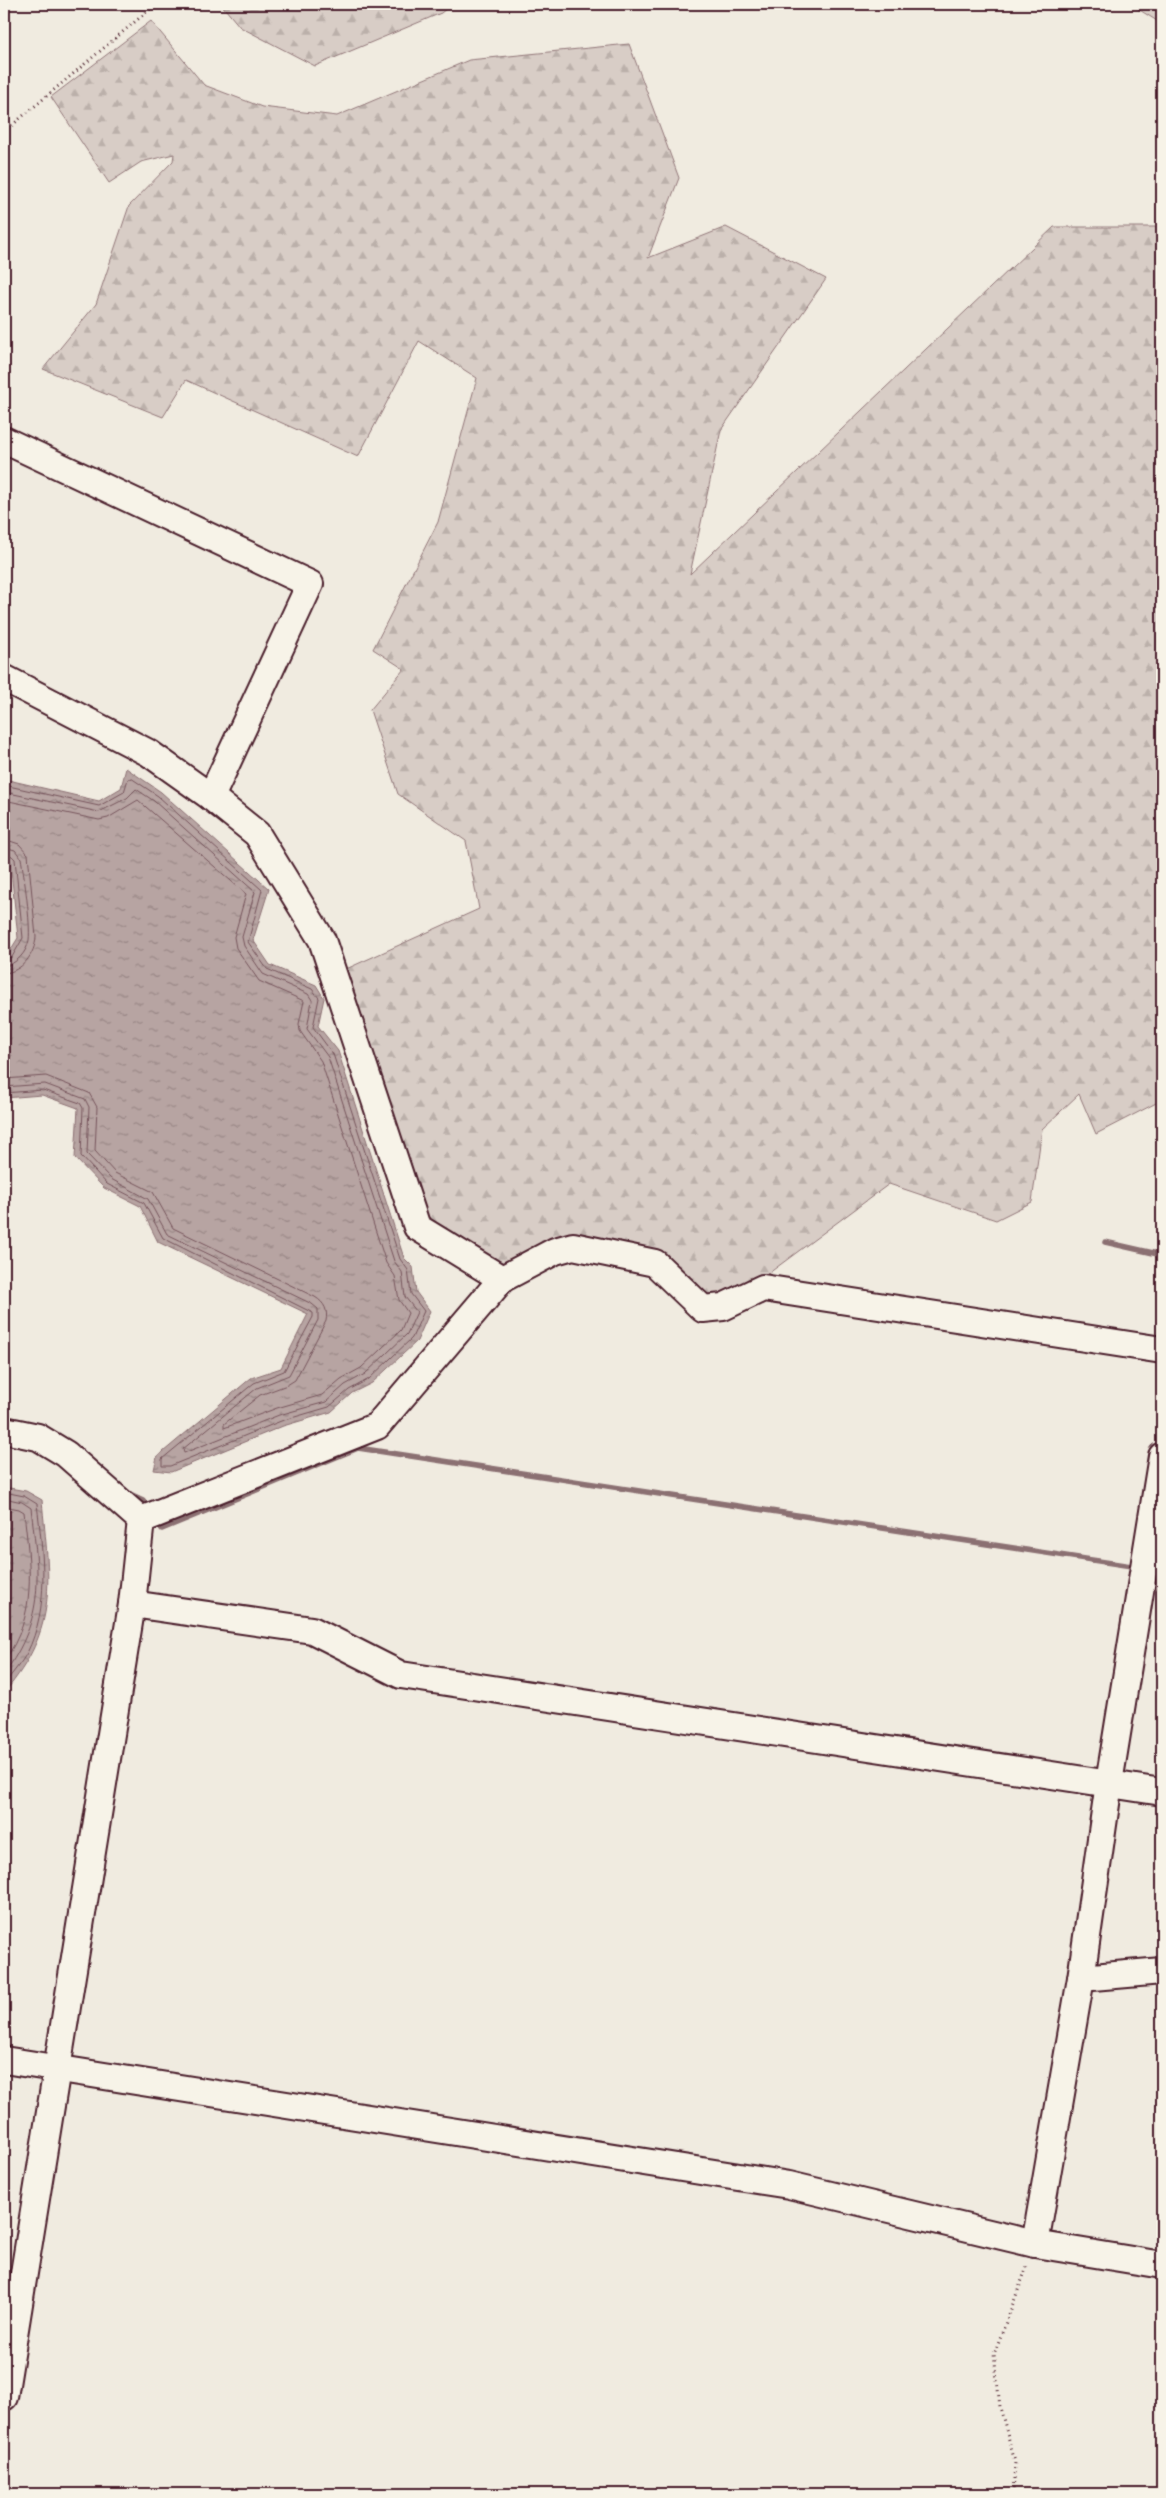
<svg xmlns="http://www.w3.org/2000/svg" width="1166" height="2498" font-family="'Balsamiq Sans',sans-serif">
	<style>
		.forest { fill: url(#forest-firs); stroke: #917678 }
		.water { fill: url(#water-ripples); stroke: #8b6f72 }
		.lines { fill: none; stroke-linecap: round; stroke-linejoin: round }
		.shore { stroke: #76545b; stroke-width: 1 }
		.stream { stroke: #8b6f72; stroke-width: 5.5 }
		.minor-casing { stroke: #4a1f2b; stroke-width: 30 }
		.path { stroke: #4a1f2b; stroke-width: 3; stroke-dasharray: 1 4; stroke-linecap: butt }
		.minor { stroke: #f7f3e8; stroke-width: 26 }
	</style>
	<defs>
		<pattern id="forest-firs" width="22" height="20" patternUnits="userSpaceOnUse" patternTransform="scale(1.25)"><rect width="22" height="20" fill="#d8cdc6"/><path d="M5 1l3.5 6h-7zM16 11l3.5 6h-7z" fill="#bbb0aa"/></pattern>
		<pattern id="water-ripples" width="26" height="14" patternUnits="userSpaceOnUse" patternTransform="scale(1.25)"><rect width="26" height="14" fill="#b7a4a2"/><path d="M2 4q2-2 4 0t4 0M15 11q2-2 4 0t4 0" fill="none" stroke="#978584"/></pattern>
	</defs>
	<rect width="100%" height="100%" fill="#f0ebe0"/>
	<filter id="ink" filterUnits="userSpaceOnUse"><feTurbulence type="fractalNoise" baseFrequency=".02" numOctaves="2"/><feDisplacementMap in="SourceGraphic" scale="10" xChannelSelector="R" yChannelSelector="G"/><feConvolveMatrix kernelMatrix="1 2 1 2 8 2 1 2 1" color-interpolation-filters="sRGB"/></filter>
	<g filter="url(#ink)">
		<g class="forest">
			<polygon points="221,4 452,4 441,13 315,66 240,27"/>
			<polygon points="1130,4 1162,4 1162,24"/>
			<polygon points="151,21 204,85 262,107 337,116 469,60 629,44 679,178 648,258 726,227 826,279 721,430 690,574 1054,227 1162,227 1162,1100 1096,1134 1079,1094 1042,1129 1032,1202 996,1220 889,1184 765,1276 705,1302 666,1255 571,1234 503,1264 420,1219 344,970 479,909 466,841 398,794 370,710 404,669 373,649 438,522 477,378 419,341 358,457 186,380 163,417 43,369 96,304 129,206 173,161 174,154 141,162 109,183 51,97"/>
		</g>
		<g class="water">
			<polygon points="126,768 161,792 269,889 253,940 270,965 316,985 324,998 318,1026 338,1051 404,1258 413,1267 416,1292 430,1311 417,1341 372,1383 352,1393 331,1412 283,1426 171,1472 154,1470 157,1457 251,1378 281,1368 308,1314 158,1242 140,1206 104,1188 75,1158 78,1108 42,1095 4,1098 4,955 8,954 18,938 10,860 4,858 4,779 99,801 121,788"/>
			<path d="M4,1487l22,4 16,9c7,80 18,127 -38,193z"/>
		</g>
		<g class="lines">
			<g class="shore">
				<polyline points="4,785 99,806 124,792 128,779 131,778 158,796 262,890 248,942 267,969 312,989 319,998 313,1027 333,1054 400,1259 408,1270 411,1294 424,1311 412,1338 369,1379 349,1390 329,1407 281,1421 170,1466 162,1466 162,1459 254,1383 284,1371 313,1317 313,1313 163,1238 144,1203 107,1184 81,1156 83,1108 80,1103 43,1090 4,1093"/>
				<polyline points="4,792 99,812 127,798 136,789 154,801 255,892 242,937 244,946 263,974 308,994 312,1000 307,1029 328,1057 394,1261 402,1272 405,1297 417,1312 407,1334 365,1374 345,1385 326,1402 279,1415 184,1453 183,1449 257,1388 289,1375 318,1320 318,1309 312,1304 167,1234 148,1199 111,1179 87,1154 89,1107 85,1099 45,1084 4,1087"/>
				<path d="M4,800l95,20 9,-2 30,-18 108,94 -12,43 2,11 23,33 45,20 -5,23 1,7 21,30 65,202 9,13 4,24 9,13 -7,17 -40,38 -20,11 -19,16 -45,13 -53,20v-4l36,-29 27,-10 8,-5 31,-59c2,-10 -1,-18 -11,-24l-142,-69 -20,-36 -38,-19 -20,-22 2,-44 -8,-14 -43,-17 -42,3"/>
				<path d="M4,839l15,5 9,10 8,83c-1,17 -14,35 -32,36"/>
				<path d="M4,847l11,3 6,8c3,17 10,66 8,82 -2,12 -13,25 -25,26"/>
				<polyline points="4,853 12,856 15,859 23,938 12,957 4,959"/>
				<path d="M4,1492l20,4 13,8c6,50 13,103 -10,149 -6,11 -16,21 -23,32"/>
				<path d="M4,1498l18,4 9,6c8,67 15,108 -27,166"/>
				<path d="M4,1506l15,3 5,3c6,54 14,103 -20,149"/>
			</g>
			<g class="stream">
				<polyline points="1105,1242 1162,1255"/>
				<polyline points="130,1494 143,1500 149,1509"/>
				<polyline points="157,1521 162,1529 358,1448 1138,1567"/>
				<polyline points="1150,1569 1162,1571"/>
			</g>
			<g class="minor-casing">
				<g id="minor">
					<polyline points="4,440 310,584 211,797"/>
					<polyline points="4,678 149,753 211,797 257,834 322,940 417,1227 502,1279"/>
					<polyline points="4,1430 38,1437 66,1454 141,1520"/>
					<polyline points="141,1520 377,1426 502,1279 555,1251 573,1246 655,1263 703,1309 723,1307 763,1288 1162,1350"/>
					<polyline points="132,1604 312,1630 401,1675 1162,1792"/>
					<polyline points="1081,1978 1162,1971"/>
					<polyline points="4,2060 789,2185 1035,2244 1162,2265"/>
					<polyline points="1035,2244 1081,1978 1109,1783 1162,1456"/>
					<polyline points="4,2397 132,1604 141,1520"/>
				</g>
			</g>
			<g class="path">
				<polyline points="4,132 156,4"/>
				<polyline points="1013,2494 1015,2462 1000,2407 994,2354 1028,2264"/>
			</g>
			<use href="#minor" class="minor"/>
		</g>
	</g>
	<rect width="1166" height="2498" fill="none" stroke="#f7f3e8" stroke-width="20"/>
	<rect x="10" y="10" width="1146" height="2478" fill="none" stroke="#4a1f2b" stroke-width="2" filter="url(#ink)"/>
</svg>
